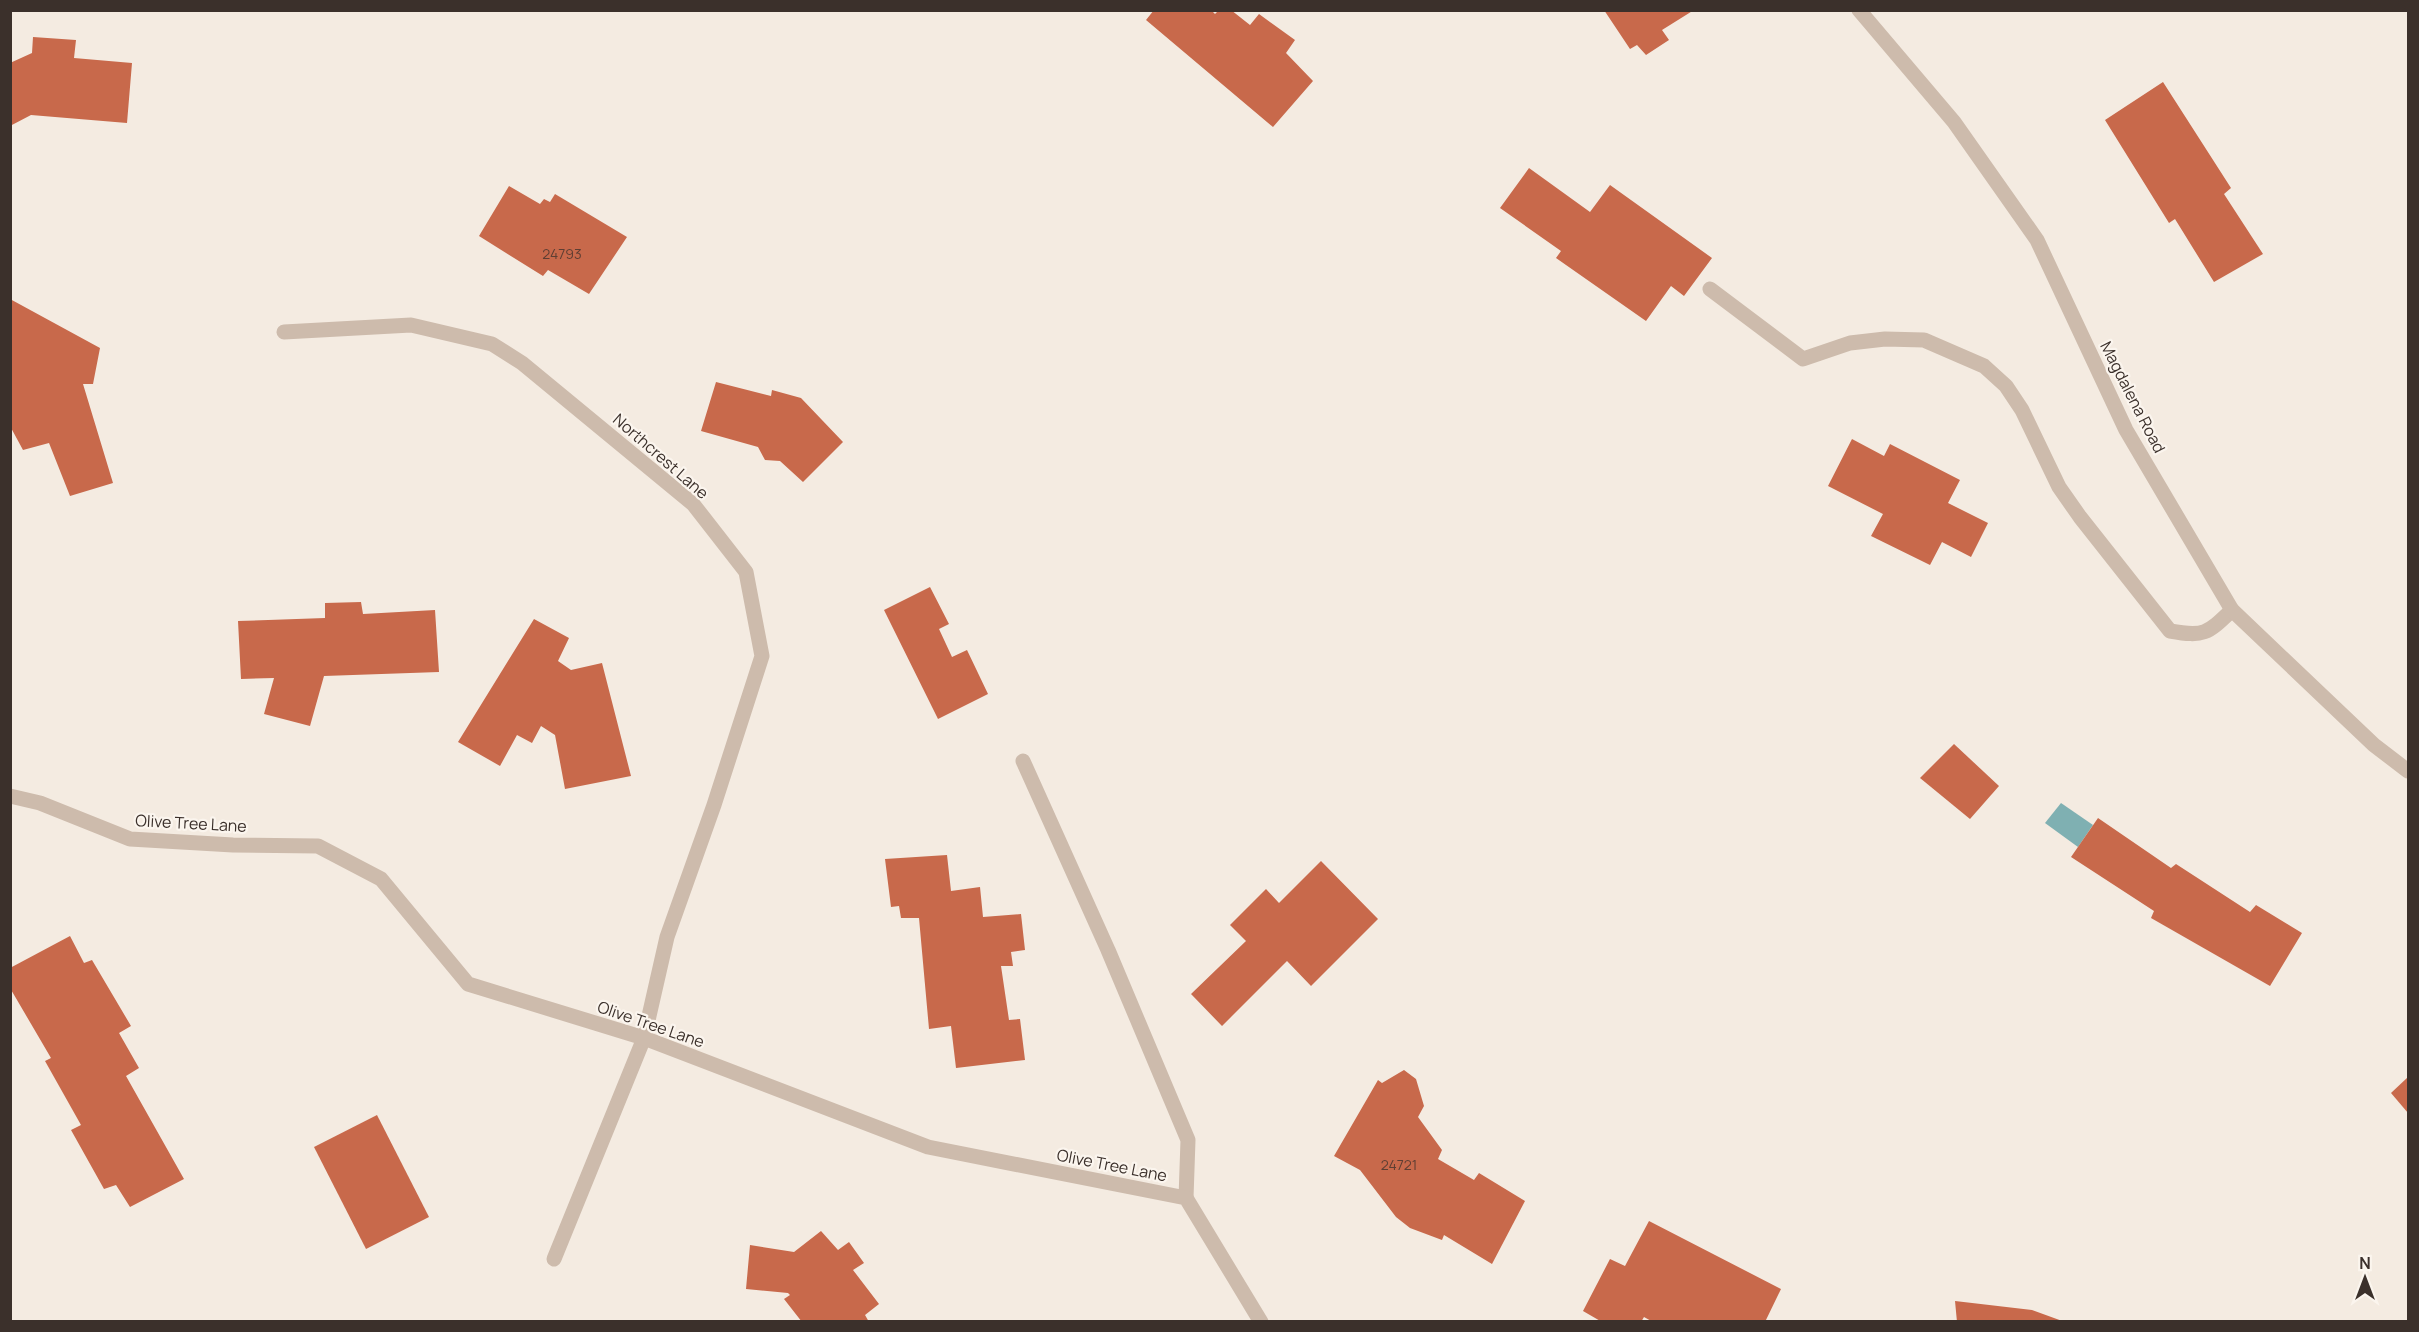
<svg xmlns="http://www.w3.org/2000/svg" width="2419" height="1332" font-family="Manrope,sans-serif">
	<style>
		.water { fill: #7fb0b2 }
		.building { fill: #c8694b }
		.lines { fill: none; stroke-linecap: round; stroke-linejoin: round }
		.lane { stroke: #cdbbac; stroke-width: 15 }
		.street { stroke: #cdbbac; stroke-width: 15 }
		.labels { text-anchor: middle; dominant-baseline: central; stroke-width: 4.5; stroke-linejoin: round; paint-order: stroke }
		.number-label { font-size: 14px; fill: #5e3e33 }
		.street-label { font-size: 16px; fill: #3b302b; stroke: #fbf5ee }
	</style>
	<rect width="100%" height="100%" fill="#f4ebe1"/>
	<polygon class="water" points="2061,803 2093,825 2078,847 2045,823"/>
	<g class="building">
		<polygon points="1154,10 1211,10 1215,14 1219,10 1231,10 1250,25 1259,14 1295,40 1286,53 1313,81 1273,127 1146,20"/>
		<polygon points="1604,10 1694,10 1662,30 1669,40 1646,55 1637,45 1630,49"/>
		<polygon points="33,37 76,40 74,58 132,63 127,123 31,115 10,126 10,63 32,53"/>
		<polygon points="2163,82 2231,188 2224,194 2263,254 2214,282 2175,219 2169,223 2105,120"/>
		<polygon points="1529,168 1590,212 1610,185 1712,258 1684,296 1671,286 1646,321 1556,258 1561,251 1500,208"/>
		<polygon points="509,186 540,204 544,199 550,202 555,194 627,237 589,294 548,270 543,276 479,236"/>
		<polygon points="10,299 100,348 93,384 83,384 113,483 70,496 49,443 23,450 10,426"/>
		<polygon points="716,382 771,396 772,390 801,398 843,442 803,482 780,461 765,460 758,447 701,431"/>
		<polygon points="1852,439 1884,456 1890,444 1960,480 1948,503 1988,523 1971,557 1942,542 1930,565 1871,536 1883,514 1828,486"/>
		<polygon points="930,587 949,624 939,629 952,657 967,650 988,694 938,719 884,610"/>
		<polygon points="361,602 363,614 435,610 439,672 324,676 310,726 264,714 274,678 241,679 238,621 325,618 325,603"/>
		<polygon points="534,619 569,638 558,661 571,670 602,663 631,776 565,789 555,735 541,726 532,743 517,735 500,766 458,742"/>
		<polygon points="1954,744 1999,786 1970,819 1920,778"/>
		<polygon points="2098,818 2171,868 2176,864 2250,912 2256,905 2302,933 2270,986 2151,918 2154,911 2071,857"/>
		<polygon points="947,855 951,891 980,887 983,917 1021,914 1025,950 1011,952 1013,966 1001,966 1009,1020 1020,1019 1025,1060 956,1068 951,1026 929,1029 919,918 901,918 899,906 891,907 885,859"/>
		<polygon points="1321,861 1378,919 1311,986 1287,961 1222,1026 1191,994 1246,941 1230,925 1266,889 1279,903"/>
		<polygon points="70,936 84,963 92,960 131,1026 119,1033 139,1068 126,1076 184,1179 130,1207 116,1185 104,1189 71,1130 81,1125 45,1061 51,1058 10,988 10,968"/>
		<polygon points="1404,1070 1416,1079 1424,1106 1418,1117 1442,1150 1438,1159 1474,1180 1479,1173 1525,1201 1492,1264 1444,1235 1442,1240 1410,1228 1396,1217 1360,1170 1334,1156 1378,1080 1382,1083"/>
		<polygon points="2408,1077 2408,1113 2391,1093"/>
		<polygon points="377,1115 429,1217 366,1249 314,1147"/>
		<polygon points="1649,1221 1781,1289 1765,1322 1653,1322 1644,1317 1641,1322 1602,1322 1583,1311 1610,1259 1625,1266"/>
		<polygon points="821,1231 838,1250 849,1242 864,1263 853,1270 879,1304 865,1315 869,1322 802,1322 784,1299 790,1295 788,1293 746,1289 750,1245 794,1252"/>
		<polygon points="1955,1301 2032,1310 2065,1322 1957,1322"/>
	</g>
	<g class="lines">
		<g class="lane">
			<path d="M1710,289l93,70 47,-16 35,-4 39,1 60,26 22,20 16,24 37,77 21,30 90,114c34,6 37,3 62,-21"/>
			<polyline points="1023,761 1108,950 1188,1140 1186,1198"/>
			<polyline points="554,1259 644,1038"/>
		</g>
		<g class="street">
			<polyline points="1859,10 1954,122 2037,240 2126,430 2232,610 2374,745 2408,771"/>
			<polyline points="284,332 411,325 492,344 522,363 693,504 746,572 762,656 714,805 667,937 644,1038"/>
			<polyline points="10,796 40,803 130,839 233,845 318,846 381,879 468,984 644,1038 928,1147 1186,1198 1261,1322"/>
		</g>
	</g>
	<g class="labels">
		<g class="number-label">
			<text x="562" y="253">24793</text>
			<text x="1399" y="1164">24721</text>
		</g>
		<g class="street-label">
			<text transform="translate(2133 397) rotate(63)">Magdalena Road</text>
			<text transform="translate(661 456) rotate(41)">Northcrest Lane</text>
			<text transform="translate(191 823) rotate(3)">Olive Tree Lane</text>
			<text transform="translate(651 1024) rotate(19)">Olive Tree Lane</text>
			<text transform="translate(1112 1165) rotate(11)">Olive Tree Lane</text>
		</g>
	</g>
	<rect width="2419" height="1332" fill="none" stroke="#3b302b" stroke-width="24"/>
	<g transform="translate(2365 1278)" stroke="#fbf5ee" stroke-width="4.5" paint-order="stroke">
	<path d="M0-4.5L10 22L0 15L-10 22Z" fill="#3b302b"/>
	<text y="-9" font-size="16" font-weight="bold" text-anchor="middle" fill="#3b302b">N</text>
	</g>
</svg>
